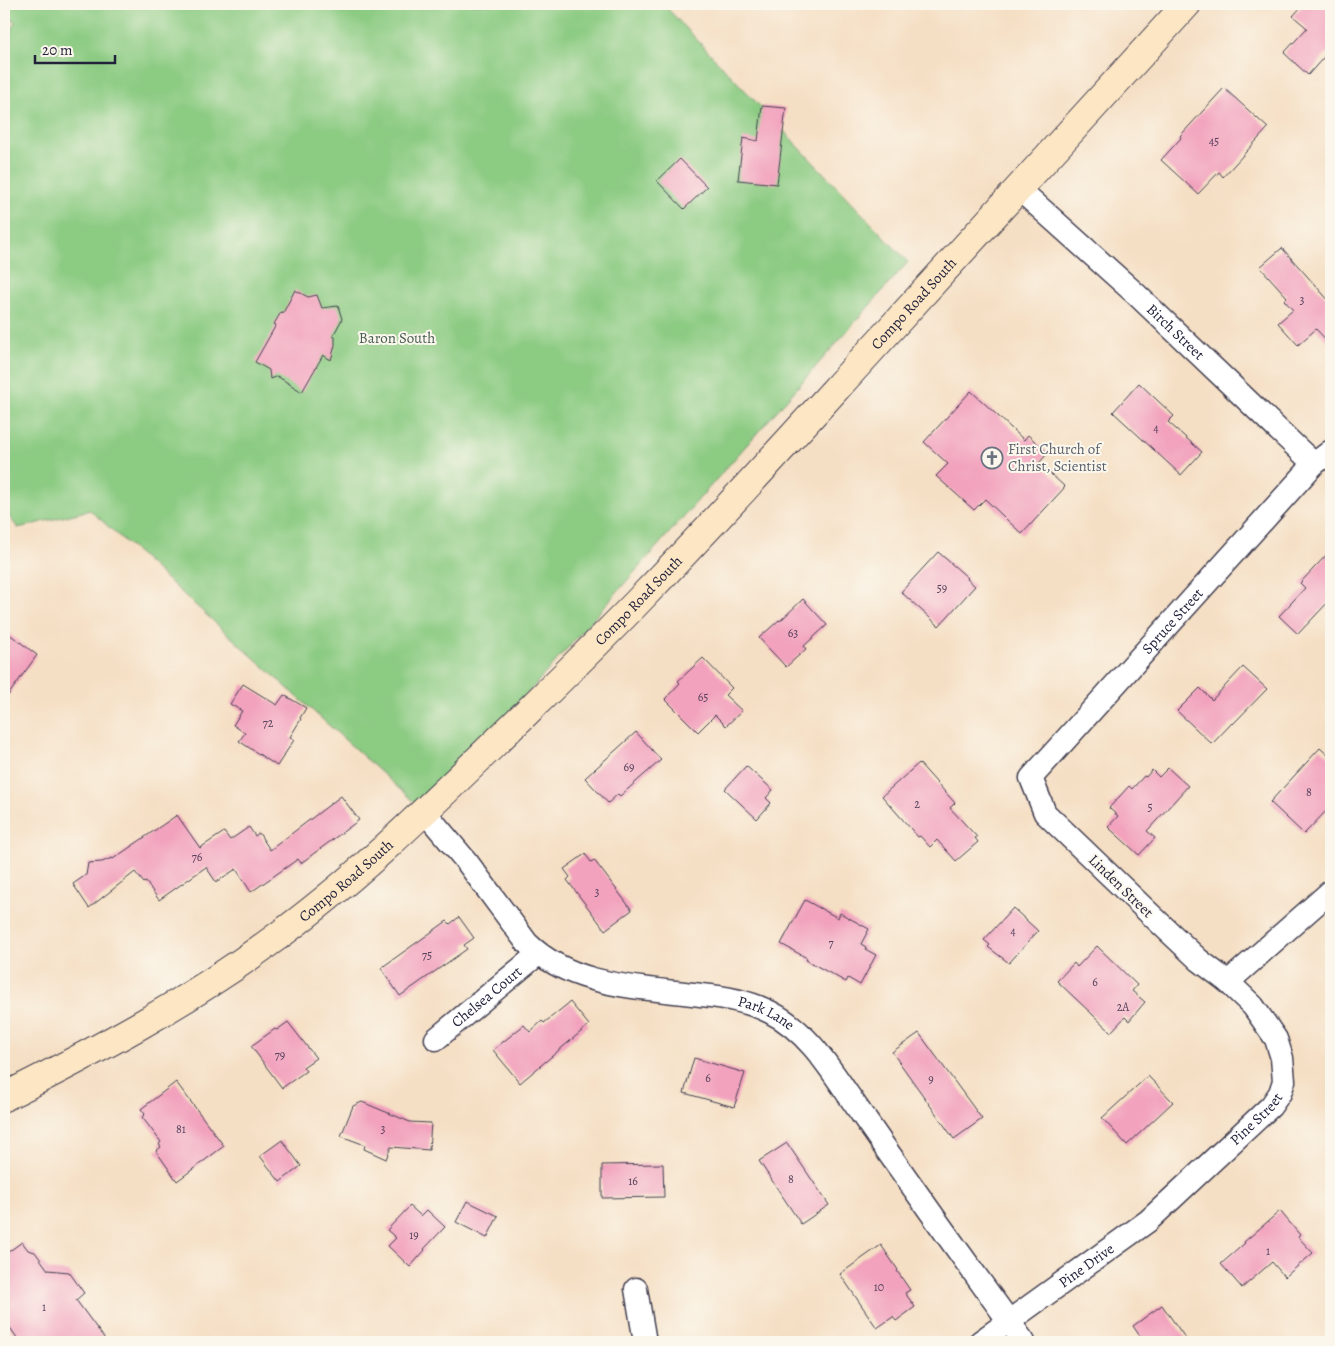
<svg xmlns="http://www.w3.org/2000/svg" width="1335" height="1346" font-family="Alegreya,serif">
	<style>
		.green { fill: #8bcb82; stroke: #56765e }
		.building { fill: #f2a2bd }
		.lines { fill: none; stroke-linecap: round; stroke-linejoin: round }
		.street-casing { stroke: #423e50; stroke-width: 25 }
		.secondary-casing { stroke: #423e50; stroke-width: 30 }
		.street { stroke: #fff; stroke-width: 22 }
		.secondary { stroke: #fce6c4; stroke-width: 28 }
		.labels { text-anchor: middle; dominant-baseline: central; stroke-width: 4; stroke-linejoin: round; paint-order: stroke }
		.number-label { font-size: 12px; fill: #56425c }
		.street-label { font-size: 15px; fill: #22223b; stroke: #fbf7ec }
		.park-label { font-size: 15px; fill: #475d54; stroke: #fbf7ec }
		.worship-label { font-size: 15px; fill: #5b616d; stroke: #fbf7ec; text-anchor: start }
	</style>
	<rect width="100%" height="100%" fill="#fbf7ec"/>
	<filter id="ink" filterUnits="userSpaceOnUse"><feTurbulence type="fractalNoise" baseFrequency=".02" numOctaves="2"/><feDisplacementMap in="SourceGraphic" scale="10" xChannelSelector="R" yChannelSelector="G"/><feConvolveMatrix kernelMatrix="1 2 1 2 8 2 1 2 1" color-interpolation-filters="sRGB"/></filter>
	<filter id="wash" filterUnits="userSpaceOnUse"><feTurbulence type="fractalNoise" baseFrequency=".0096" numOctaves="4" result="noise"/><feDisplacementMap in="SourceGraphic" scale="20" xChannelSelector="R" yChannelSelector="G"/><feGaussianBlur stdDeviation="1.12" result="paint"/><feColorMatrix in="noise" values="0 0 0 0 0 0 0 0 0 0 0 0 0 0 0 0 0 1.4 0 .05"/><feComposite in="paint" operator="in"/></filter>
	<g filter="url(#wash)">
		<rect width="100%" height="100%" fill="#f5dfc4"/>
		<polygon class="green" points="4,4 663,4 908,262 424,811 90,510 18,528 4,510 4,47 15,22 4,13"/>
		<g id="blocks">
			<g class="building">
				<polygon points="1304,4 1331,4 1331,49 1308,75 1284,53 1307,28 1293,16"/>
				<polygon points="1224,88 1268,128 1223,177 1219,172 1198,194 1161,160 1181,138 1180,136"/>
				<polygon points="762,106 786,108 777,184 738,180 743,138 758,141"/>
				<polygon points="680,159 707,187 684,209 657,181"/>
				<polygon points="1282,248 1331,303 1331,345 1316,329 1298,345 1278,323 1293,310 1284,300 1287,297 1260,267"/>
				<polygon points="295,290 308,297 317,295 322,308 338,306 342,319 333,336 335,337 335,345 331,360 323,355 302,392 277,376 270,379 269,370 255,362 276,325 274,324 281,312 283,313"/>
				<polygon points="1139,383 1174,416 1168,422 1202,452 1181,475 1113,412"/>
				<polygon points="971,391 1024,440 1028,435 1048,453 1039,463 1065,487 1022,534 985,499 974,510 936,476 948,464 924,442"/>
				<polygon points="1331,550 1331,599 1298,634 1279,616 1305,588 1300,583"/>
				<polygon points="938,552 968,578 967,579 975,586 939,626 901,592"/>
				<polygon points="803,599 827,625 804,646 806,649 786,667 759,638 779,620 780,621"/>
				<polygon points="4,630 37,655 4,701"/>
				<polygon points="703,658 732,688 725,695 742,711 726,726 715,715 698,732 665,699 680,683 678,681"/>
				<polygon points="1243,667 1267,689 1233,724 1232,723 1212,744 1177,711 1200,688 1212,700"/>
				<polygon points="243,684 277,705 284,695 306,708 300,718 301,719 290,737 294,740 277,766 239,741 245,733 233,725 242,711 230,704"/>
				<polygon points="636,732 661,760 620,796 618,794 608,803 585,778"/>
				<polygon points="1320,748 1331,758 1331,806 1304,834 1270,802"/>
				<polygon points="919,763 955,803 950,808 977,837 975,838 978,842 956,861 937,840 930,847 920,836 918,837 882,796"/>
				<polygon points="746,766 773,790 766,798 771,803 757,819 725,789"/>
				<polygon points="1168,768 1188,786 1147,831 1155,838 1139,855 1108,827 1118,816 1109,808 1129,786 1132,789 1144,776 1146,777 1152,770 1159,777"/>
				<polygon points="341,796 359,820 301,863 298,859 251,892 236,869 216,882 206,867 159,900 146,882 144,883 135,872 89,908 73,884 86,875 88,863 102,862 112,858 113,859 177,815 200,848 224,832 230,840 249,827 255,836 259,833 270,850"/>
				<polygon points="585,854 591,862 594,860 632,910 605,930 567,880 570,877 564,869"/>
				<polygon points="805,900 838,918 840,913 869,929 861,944 866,947 865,949 876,955 860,985 848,978 846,982 806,960 807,958 781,944"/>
				<polygon points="1013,908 1038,931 1009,963 988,947 990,945 984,940"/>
				<polygon points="459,917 474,938 464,945 467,949 400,996 381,968 447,921 450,924"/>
				<polygon points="1097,946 1137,985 1132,991 1145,1002 1129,1021 1125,1017 1111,1032 1057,981 1074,963 1077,967"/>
				<polygon points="570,1002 589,1025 520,1083 493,1050 524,1025 530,1032 542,1021 544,1023"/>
				<polygon points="288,1022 316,1058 303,1067 306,1071 282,1088 251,1046 275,1029 277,1030"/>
				<polygon points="919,1033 982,1119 954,1139 892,1052"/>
				<polygon points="694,1058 745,1073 734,1107 684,1093"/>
				<polygon points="1148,1076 1173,1102 1127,1145 1102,1118"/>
				<polygon points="176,1082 224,1146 177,1181 156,1151 161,1147 159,1144 161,1142 142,1117 145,1114 141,1109"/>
				<polygon points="362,1102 410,1122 431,1123 429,1150 391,1147 386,1159 364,1149 365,1145 341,1136 353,1106"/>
				<polygon points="282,1140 301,1166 280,1182 260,1156"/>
				<polygon points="787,1143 829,1205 801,1224 759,1161"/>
				<polygon points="663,1164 664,1197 602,1198 602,1165"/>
				<polygon points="467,1201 498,1216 487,1238 456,1222"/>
				<polygon points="410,1206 421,1216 427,1210 445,1227 424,1249 425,1250 410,1267 388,1246 396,1238 387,1230"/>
				<polygon points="1280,1211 1300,1235 1298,1237 1313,1253 1285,1277 1272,1262 1242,1288 1221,1264 1245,1243 1244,1242"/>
				<polygon points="22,1242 28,1250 35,1252 48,1270 69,1272 84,1293 76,1300 107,1342 20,1342 4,1319 4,1255"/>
				<polygon points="881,1245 898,1270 897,1271 910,1290 905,1293 915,1307 896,1321 893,1317 877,1328 840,1274"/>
				<polygon points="1162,1305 1188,1342 1144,1342 1133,1326"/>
			</g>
		</g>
	</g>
	<g filter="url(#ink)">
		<use href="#blocks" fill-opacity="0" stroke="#423e50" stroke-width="1"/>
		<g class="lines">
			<g class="street-casing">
				<g id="street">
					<path id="s1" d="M1019,189l118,106 177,169 17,-13"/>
					<path id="s2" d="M424,811l43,51 60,81c46,45 114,44 174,52 24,2 47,6 69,17 34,17 56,50 77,81 14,20 27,39 41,59 45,64 90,127 136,190"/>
					<polyline points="1228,982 1331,891"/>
					<path id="s3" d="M436,1039l102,-85"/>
					<polyline points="636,1289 645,1342"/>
					<path id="s4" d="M980,1342l168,-121 123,-115 9,-13 4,-12 -2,-23 -6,-19 -23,-33 -25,-24 -29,-22 -52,-49 -102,-98 -14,-35 283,-314"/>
				</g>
			</g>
			<g class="secondary-casing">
				<g id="secondary">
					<path id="s5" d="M4,1097c92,-46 184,-95 267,-156 93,-67 173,-149 255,-228 41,-40 82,-80 121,-121 74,-76 145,-155 216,-233 108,-118 216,-237 324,-355"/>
				</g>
			</g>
			<use href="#street" class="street"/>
			<use href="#secondary" class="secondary"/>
		</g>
	</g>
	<defs>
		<g id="church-ring" transform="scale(1.125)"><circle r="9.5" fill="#fbf7ec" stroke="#6b7280" stroke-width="1.5"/><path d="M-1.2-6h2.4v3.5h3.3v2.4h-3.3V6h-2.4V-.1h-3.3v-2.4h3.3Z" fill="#6b7280"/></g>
	</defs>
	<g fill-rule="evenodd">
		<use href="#church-ring" x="992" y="458"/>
	</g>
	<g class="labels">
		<g class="number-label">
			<text x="1214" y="141">45</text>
			<text x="1302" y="300">3</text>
			<text x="1156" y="428">4</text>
			<text x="942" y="588">59</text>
			<text x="793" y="633">63</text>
			<text x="703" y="697">65</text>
			<text x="268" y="723">72</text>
			<text x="629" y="767">69</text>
			<text x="1309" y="792">8</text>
			<text x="917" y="804">2</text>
			<text x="1150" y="807">5</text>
			<text x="197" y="857">76</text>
			<text x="597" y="892">3</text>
			<text x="1013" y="931">4</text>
			<text x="831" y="943">7</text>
			<text x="427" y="955">75</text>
			<text x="1095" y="982">6</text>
			<text x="1123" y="1007">2A</text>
			<text x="280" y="1055">79</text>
			<text x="708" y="1078">6</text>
			<text x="931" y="1079">9</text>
			<text x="181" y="1129">81</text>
			<text x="383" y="1129">3</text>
			<text x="791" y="1179">8</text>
			<text x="633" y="1181">16</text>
			<text x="414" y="1235">19</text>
			<text x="1268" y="1251">1</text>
			<text x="879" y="1287">10</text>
			<text x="44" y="1307">1</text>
		</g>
		<g class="street-label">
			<text stroke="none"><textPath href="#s5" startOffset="1216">Compo Road South</textPath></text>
			<text stroke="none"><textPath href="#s1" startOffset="212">Birch Street</textPath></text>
			<text stroke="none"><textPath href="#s5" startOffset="811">Compo Road South</textPath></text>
			<text stroke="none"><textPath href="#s4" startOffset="1020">Spruce Street</textPath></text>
			<text stroke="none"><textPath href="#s5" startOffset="406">Compo Road South</textPath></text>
			<text transform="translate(1121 886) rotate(44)">Linden Street</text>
			<text stroke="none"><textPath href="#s3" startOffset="66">Chelsea Court</textPath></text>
			<text stroke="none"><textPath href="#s2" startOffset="421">Park Lane</textPath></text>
			<text stroke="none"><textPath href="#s4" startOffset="356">Pine Street</textPath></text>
			<text stroke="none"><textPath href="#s4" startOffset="131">Pine Drive</textPath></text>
		</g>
		<g class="park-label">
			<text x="397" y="338">Baron South</text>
		</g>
		<g class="worship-label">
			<text x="1008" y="449">First Church of<tspan x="1008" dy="17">Christ, Scientist</tspan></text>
		</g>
	</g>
	<rect width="1335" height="1346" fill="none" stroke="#fbf7ec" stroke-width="20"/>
	<path d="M35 55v8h80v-8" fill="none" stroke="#22223b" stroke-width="2.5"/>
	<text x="42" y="55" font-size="15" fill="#22223b" stroke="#fbf7ec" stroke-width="4" paint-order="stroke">20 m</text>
</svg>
